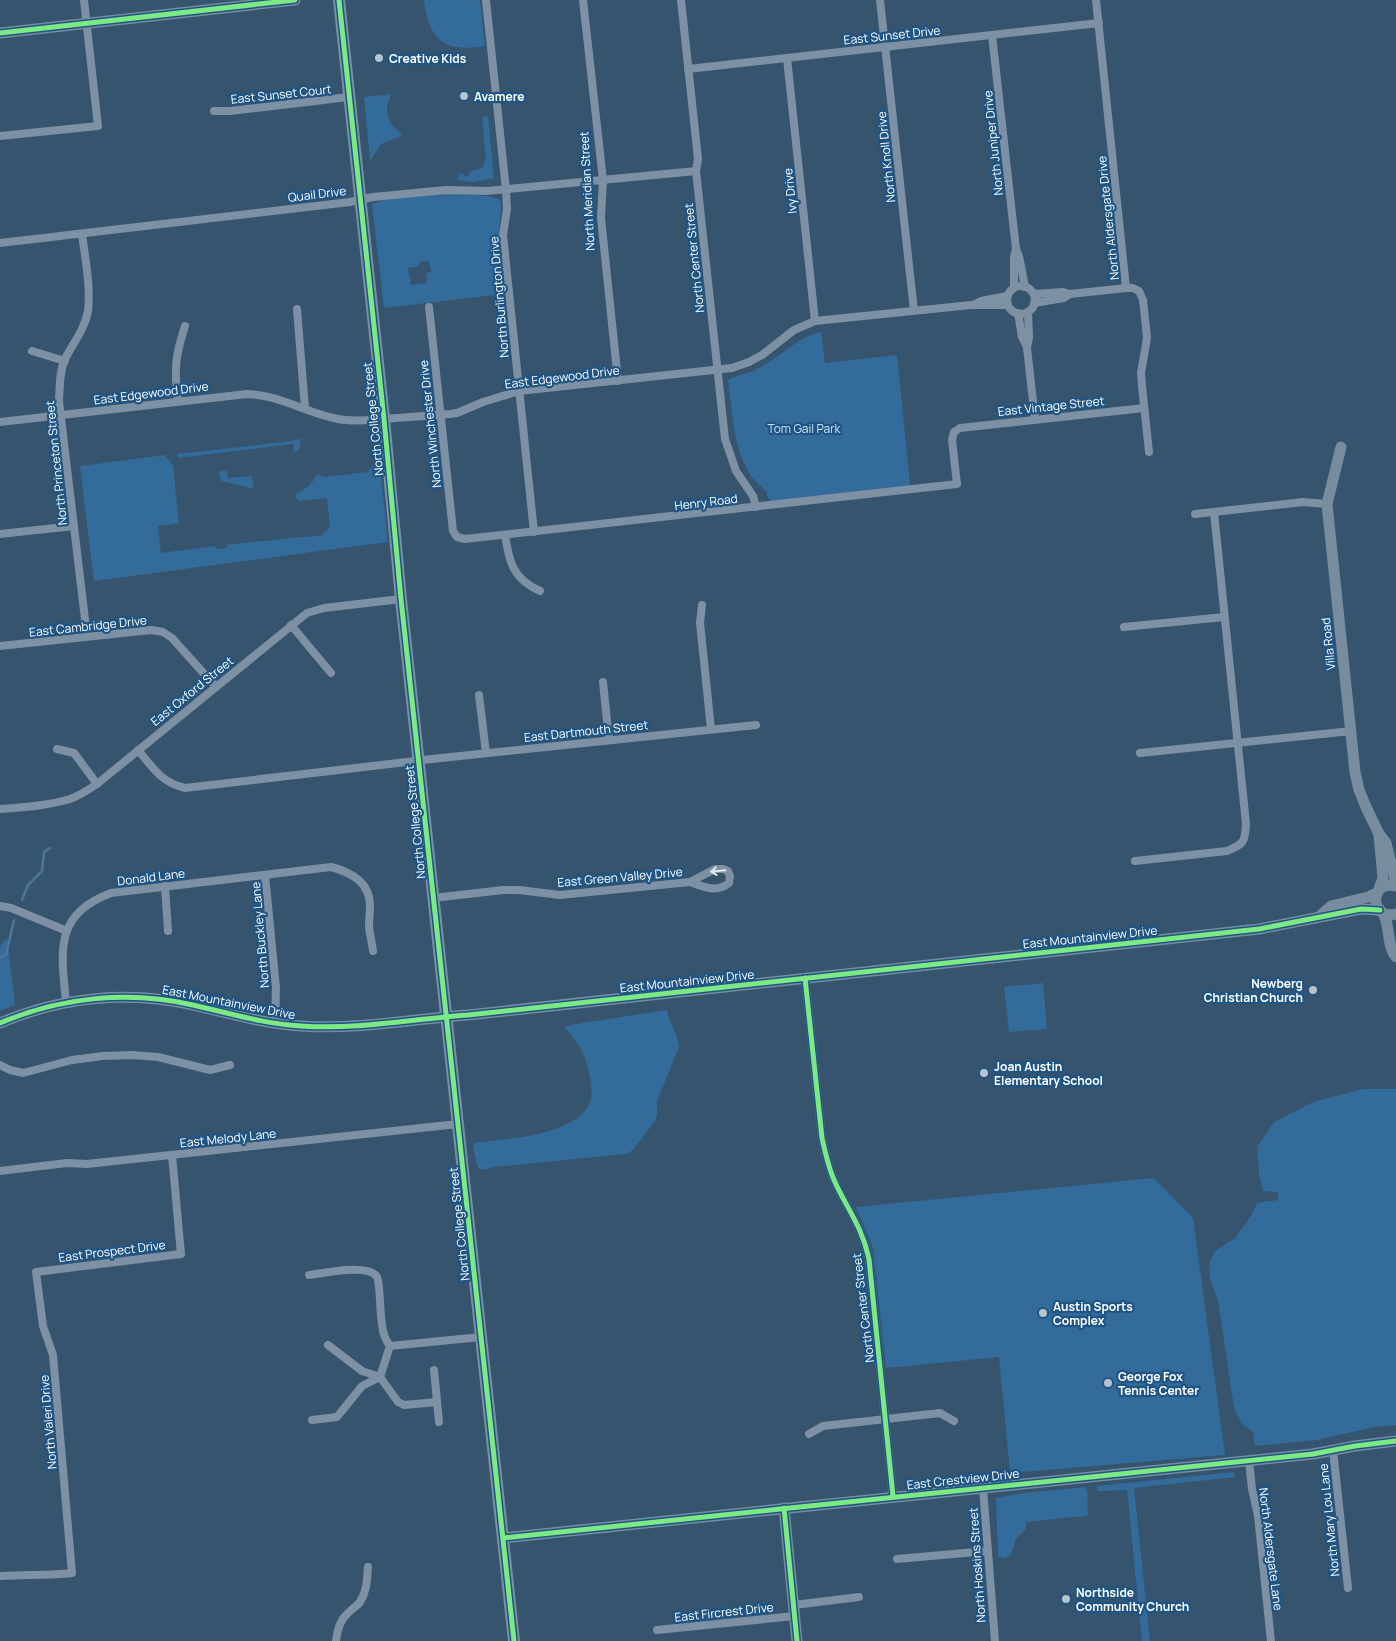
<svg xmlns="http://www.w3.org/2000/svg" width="1396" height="1641" font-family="Manrope,sans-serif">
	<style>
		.green { fill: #336b9b; fill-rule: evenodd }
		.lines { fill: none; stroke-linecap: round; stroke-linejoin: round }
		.stream { stroke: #507697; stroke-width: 2.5 }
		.street { stroke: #7d90a4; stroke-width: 8 }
		.secondary { stroke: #778d9f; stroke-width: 11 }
		.primary { stroke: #7c90a1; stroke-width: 12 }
		.cycleway-casing { stroke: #1f5585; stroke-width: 8 }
		.cycleway { stroke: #7ce984; stroke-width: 5 }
		.oneway { stroke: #e5e9ed }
		.poi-dot { fill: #b9c3cc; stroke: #1f5585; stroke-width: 2 }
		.labels { text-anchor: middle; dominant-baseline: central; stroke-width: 4.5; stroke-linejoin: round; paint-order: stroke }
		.street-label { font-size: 12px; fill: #fff; stroke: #1f5585 }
		.poi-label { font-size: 12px; font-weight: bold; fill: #fff; stroke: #1f5585; text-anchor: start }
		.park-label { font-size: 12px; fill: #cce3f7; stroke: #1f5585 }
	</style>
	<rect width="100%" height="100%" fill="#36546e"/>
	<g class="green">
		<path d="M424,0h56l5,46c-41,7 -56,-6 -61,-46z"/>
		<path d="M391,94c-8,20 -4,28 12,41l-22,9 -11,17 -6,-64z"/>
		<polygon points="488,116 494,178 473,182 456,180 461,173 467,177 471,171 483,168 486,154 485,151 482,117"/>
		<path d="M445,194c11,0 47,0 55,6l1,7 -3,37 5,50 -119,14 -12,-104 12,-4zM429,261l2,11 -5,1 1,10 -16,2 -3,-17 11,-2v-4z"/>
		<path d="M821,332l4,31 72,-8 13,130 -2,1 -136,16 -5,-6v-4l-16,-15 -11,-23 -5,-20 -7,-54c8,-5 20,-6 29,-11 22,-10 39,-32 64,-37z"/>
		<polygon points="300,439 300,448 296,452 294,452 293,444 178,458 177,454 293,441 293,440"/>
		<path d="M165,455l8,11 6,57 -21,3 3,27 54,-7 2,3 10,-1v-3l6,-1 90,-9v-3l7,-4 -3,-30 -29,3 -3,-7c11,-5 17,-9 22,-20l7,3 44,-5 11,-14 9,84 -294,39 -14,-115z"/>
		<polygon points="221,470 227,471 228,478 252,476 254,489 221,481 219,474"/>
		<polygon points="7,937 15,1005 0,1011 0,947"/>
		<polygon points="1043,983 1047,1029 1009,1032 1004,987"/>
		<path d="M667,1010c2,13 11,24 12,37l-22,54v14l-2,6 -22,29 -7,4 -131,13 -13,3 -4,-2 -5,-21 1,-4c32,-4 95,-7 114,-36 5,-9 4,-21 2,-30 -4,-21 -11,-35 -26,-50l12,-3z"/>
		<polygon points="1363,1089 1396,1089 1396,1425 1375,1427 1316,1440 1255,1446 1253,1432 1241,1423 1234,1408 1218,1300 1210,1279 1209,1264 1215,1251 1235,1238 1251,1216 1257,1203 1278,1200 1278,1192 1263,1191 1259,1174 1257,1147 1274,1122 1313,1102"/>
		<polygon points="1154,1178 1193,1218 1225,1455 1010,1473 999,1357 886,1368 873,1248 856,1207"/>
		<polygon points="1234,1472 1235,1477 1134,1488 1150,1641 1142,1641 1127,1490 1097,1491 1097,1486"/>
		<polygon points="1085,1487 1087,1491 1088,1515 1085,1516 1026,1522 1026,1529 1016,1539 1011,1555 1004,1558 998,1557 996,1498 1024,1493"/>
	</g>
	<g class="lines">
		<g class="stream">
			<polyline points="22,900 28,885 42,871 44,852 50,848"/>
			<polyline points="0,958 6,955 14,920"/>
		</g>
		<g class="street">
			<polyline points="486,0 506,190 507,209 503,235 534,532"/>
			<polyline points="583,0 603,180 601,218 618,381"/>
			<polyline points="681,0 698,159 696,171 725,439 736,471 753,496 756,507"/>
			<polyline points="880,0 914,311"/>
			<polyline points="1096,0 1126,288"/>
			<polyline points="992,35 1016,249 1019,256 1025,287"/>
			<polyline points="787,58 815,321"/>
			<polyline points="688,69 1099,23"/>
			<polyline points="214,111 230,111 349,97"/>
			<polyline points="0,136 98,126 84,0"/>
			<path d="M82,234c3,24 9,52 6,77 -3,18 -15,32 -23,48 -6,13 -5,28 -6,42l28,235"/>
			<polyline points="0,243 350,202 373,197 446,190 487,191 696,171"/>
			<circle cx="1021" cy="300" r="14"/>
			<polyline points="1014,287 1014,257 1016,249"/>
			<polyline points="1034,294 1063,292 1070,294 1126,288 1133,288 1139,291 1143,300 1147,338 1141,373 1142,386 1149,452"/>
			<polyline points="1034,303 1064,298 1070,294"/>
			<polyline points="973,305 981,301 1007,296"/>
			<polyline points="429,307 453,531 457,537 465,539 957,484 952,440 954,432 960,428 1144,408"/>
			<polyline points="297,309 305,408"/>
			<polyline points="1028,312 1029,337 1027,348 1035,419"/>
			<polyline points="1018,313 1022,337 1027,347"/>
			<polyline points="32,351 65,361"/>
			<path d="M178,401c-4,-32 -3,-44 7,-75"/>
			<path d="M0,422l247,-28c33,1 59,19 91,25 15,3 31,1 46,0 22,-2 44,-3 66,-5l7,-1 26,-11 36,-11 213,-23 17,-6 13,-7 32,-25 21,-9 156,-16h37"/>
			<polyline points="1195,514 1303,502 1327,504"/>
			<polyline points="0,534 74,526"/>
			<path d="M505,535c4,27 8,44 35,56"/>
			<polyline points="702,605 700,623 711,729"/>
			<polyline points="291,625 331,673"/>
			<polyline points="1124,627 1224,617"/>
			<polyline points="0,646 151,630 163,632 172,638 216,687"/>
			<polyline points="603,682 609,740"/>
			<polyline points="479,695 486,753"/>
			<polyline points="57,749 74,753 97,784"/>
			<path d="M138,750c15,18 24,33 47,38l247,-29 324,-34"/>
			<polyline points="1140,753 1351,731"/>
			<path d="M0,809c23,-2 47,-3 70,-10 9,-3 18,-9 27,-15l210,-171 17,-5 77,-9"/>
			<path d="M1135,861l92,-10c17,-7 18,-9 19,-27l-32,-312"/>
			<polyline points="265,875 276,988 275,1024"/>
			<polyline points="165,886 168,931"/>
			<path d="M433,898l70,-8h16l41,5 130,-13 25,-13h8l5,2 2,5 -1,7c-12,10 -26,4 -39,-1"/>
			<polyline points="0,906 11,908 67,931"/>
			<path d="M805,978l17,160c3,14 6,28 12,42 13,29 28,46 35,79l24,237"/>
			<path d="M66,1002c-5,-51 -12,-88 45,-109l220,-26c20,5 38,15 39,37 0,8 -1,16 -1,23 1,8 3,16 4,24"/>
			<polyline points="0,1065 10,1070 23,1073 72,1060 103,1056 133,1055 158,1057 210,1070 230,1065"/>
			<polyline points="0,1171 67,1163 87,1164 458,1124"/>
			<path d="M309,1275c15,-2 60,-12 68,2 3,6 3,32 4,39 1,11 2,21 9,30"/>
			<polyline points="328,1345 362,1371 380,1377 398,1402 404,1405 437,1402"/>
			<polyline points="390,1346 481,1337"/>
			<polyline points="434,1370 439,1422"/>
			<polyline points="312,1420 337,1417 362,1386 380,1377 390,1346"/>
			<polyline points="809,1434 823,1426 940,1413 954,1421"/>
			<polyline points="1333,1450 1348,1588"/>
			<polyline points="1249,1460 1252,1489 1258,1516 1271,1641"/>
			<polyline points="983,1488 995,1641"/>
			<polyline points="897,1559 987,1551"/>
			<path d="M0,1576c24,-2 48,0 72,-3l-19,-218 -10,-29 -7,-54 145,-18 -9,-99"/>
			<polyline points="794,1605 859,1597"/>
			<polyline points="657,1630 795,1616"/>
			<path d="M336,1641c1,-11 4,-21 12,-28 4,-4 9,-7 12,-11 7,-11 7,-22 8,-35"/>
		</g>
		<g class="secondary">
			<polyline points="0,33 295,0"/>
			<polyline points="1341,447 1327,504 1355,772 1359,790 1366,807 1379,834 1386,843 1396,883"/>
			<path d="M1396,886c-27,-7 -27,35 0,28"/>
			<polyline points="1379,889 1383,878 1379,835"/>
			<path d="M1383,913c8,14 3,32 13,44"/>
			<polyline points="1321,915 1331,906 1368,897 1377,893"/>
			<path d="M0,1023c61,-26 129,-33 193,-18 36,8 71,19 108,21 55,4 111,-7 167,-11l791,-86 102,-20 19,1"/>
			<polyline points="784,1508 797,1641"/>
			<path d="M503,1538c270,-28 540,-57 810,-84l42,-8 41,-5"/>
		</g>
		<polyline class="primary" points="339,0 384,419 401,599 514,1641"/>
		<g class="cycleway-casing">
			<g id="cycleway">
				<polyline points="339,0 384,419 401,599 514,1641"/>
				<polyline points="0,33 295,0"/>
				<path d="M805,978l17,160c3,14 6,28 12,42 13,29 28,46 35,79l24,237"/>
				<path d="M0,1023c61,-26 129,-33 193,-18 36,8 71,19 108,21 55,4 111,-7 167,-11l791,-86 102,-20 19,1"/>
				<polyline points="784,1508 797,1641"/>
				<path d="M503,1538c270,-28 540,-57 810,-84l42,-8 41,-5"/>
			</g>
		</g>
		<use href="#cycleway" class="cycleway"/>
	</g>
	<defs><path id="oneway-shaft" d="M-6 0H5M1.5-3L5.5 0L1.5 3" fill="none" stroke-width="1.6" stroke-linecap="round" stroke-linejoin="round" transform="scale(1.25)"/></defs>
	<use class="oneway" href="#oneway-shaft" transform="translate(718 871) rotate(175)"/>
	<g class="poi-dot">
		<circle cx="379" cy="58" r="5"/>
		<circle cx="464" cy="96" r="5"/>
		<circle cx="1313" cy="990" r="5"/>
		<circle cx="984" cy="1073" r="5"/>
		<circle cx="1043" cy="1313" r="5"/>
		<circle cx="1108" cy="1383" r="5"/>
		<circle cx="1066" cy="1599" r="5"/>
	</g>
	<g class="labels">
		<g class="street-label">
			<text transform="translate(892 35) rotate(-6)">East Sunset Drive</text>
			<text transform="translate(281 94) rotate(-6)">East Sunset Court</text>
			<text transform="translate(993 143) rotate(-96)">North Juniper Drive</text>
			<text transform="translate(886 157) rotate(-96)">North Knoll Drive</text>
			<text transform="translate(587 191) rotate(-93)">North Meridian Street</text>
			<text transform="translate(790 191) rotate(-96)">Ivy Drive</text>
			<text transform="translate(317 194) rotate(-7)">Quail Drive</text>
			<text transform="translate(1108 218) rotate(-96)">North Aldersgate Drive</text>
			<text transform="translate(694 258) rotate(-96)">North Center Street</text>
			<text transform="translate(499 297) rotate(-95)">North Burlington Drive</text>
			<text transform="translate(562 377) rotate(-7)">East Edgewood Drive</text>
			<text transform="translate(151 393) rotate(-7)">East Edgewood Drive</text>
			<text transform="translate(1051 406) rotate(-6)">East Vintage Street</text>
			<text transform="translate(373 419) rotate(-96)">North College Street</text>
			<text transform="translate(430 424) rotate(-96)">North Winchester Drive</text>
			<text transform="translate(56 463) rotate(-96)">North Princeton Street</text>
			<text transform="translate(706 502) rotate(-7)">Henry Road</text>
			<text transform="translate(88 626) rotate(-6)">East Cambridge Drive</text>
			<text transform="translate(1328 644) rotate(-96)">Villa Road</text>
			<text transform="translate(192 691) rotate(-39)">East Oxford Street</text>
			<text transform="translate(586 731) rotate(-6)">East Dartmouth Street</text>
			<text transform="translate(415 822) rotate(-96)">North College Street</text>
			<text transform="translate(151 877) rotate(-7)">Donald Lane</text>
			<text transform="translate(620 877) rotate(-5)">East Green Valley Drive</text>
			<text transform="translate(260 935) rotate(-95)">North Buckley Lane</text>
			<text transform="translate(1090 937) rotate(-6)">East Mountainview Drive</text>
			<text transform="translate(687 981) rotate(-6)">East Mountainview Drive</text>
			<text transform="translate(229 1002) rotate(11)">East Mountainview Drive</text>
			<text transform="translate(228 1138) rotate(-6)">East Melody Lane</text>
			<text transform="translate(459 1224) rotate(-96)">North College Street</text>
			<text transform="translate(112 1251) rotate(-7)">East Prospect Drive</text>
			<text transform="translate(863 1308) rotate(-97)">North Center Street</text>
			<text transform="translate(48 1422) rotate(-95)">North Valeri Drive</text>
			<text transform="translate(963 1479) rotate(-6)">East Crestview Drive</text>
			<text transform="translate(1329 1520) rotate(-96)">North Mary Lou Lane</text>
			<text transform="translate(1271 1549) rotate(83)">North Aldersgate Lane</text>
			<text transform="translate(977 1565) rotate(-94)">North Hoskins Street</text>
			<text transform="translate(724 1612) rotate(-6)">East Fircrest Drive</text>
		</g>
		<g class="poi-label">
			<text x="389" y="58">Creative Kids</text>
			<text x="474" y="96">Avamere</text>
			<text x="1303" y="983" text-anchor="end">Newberg<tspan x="1303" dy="14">Christian Church</tspan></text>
			<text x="994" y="1066">Joan Austin<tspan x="994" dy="14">Elementary School</tspan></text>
			<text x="1053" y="1306">Austin Sports<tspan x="1053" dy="14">Complex</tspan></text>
			<text x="1118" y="1376">George Fox<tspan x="1118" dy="14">Tennis Center</tspan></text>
			<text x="1076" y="1592">Northside<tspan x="1076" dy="14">Community Church</tspan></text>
		</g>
		<g class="park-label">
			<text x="804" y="428">Tom Gail Park</text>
		</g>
	</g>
</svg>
